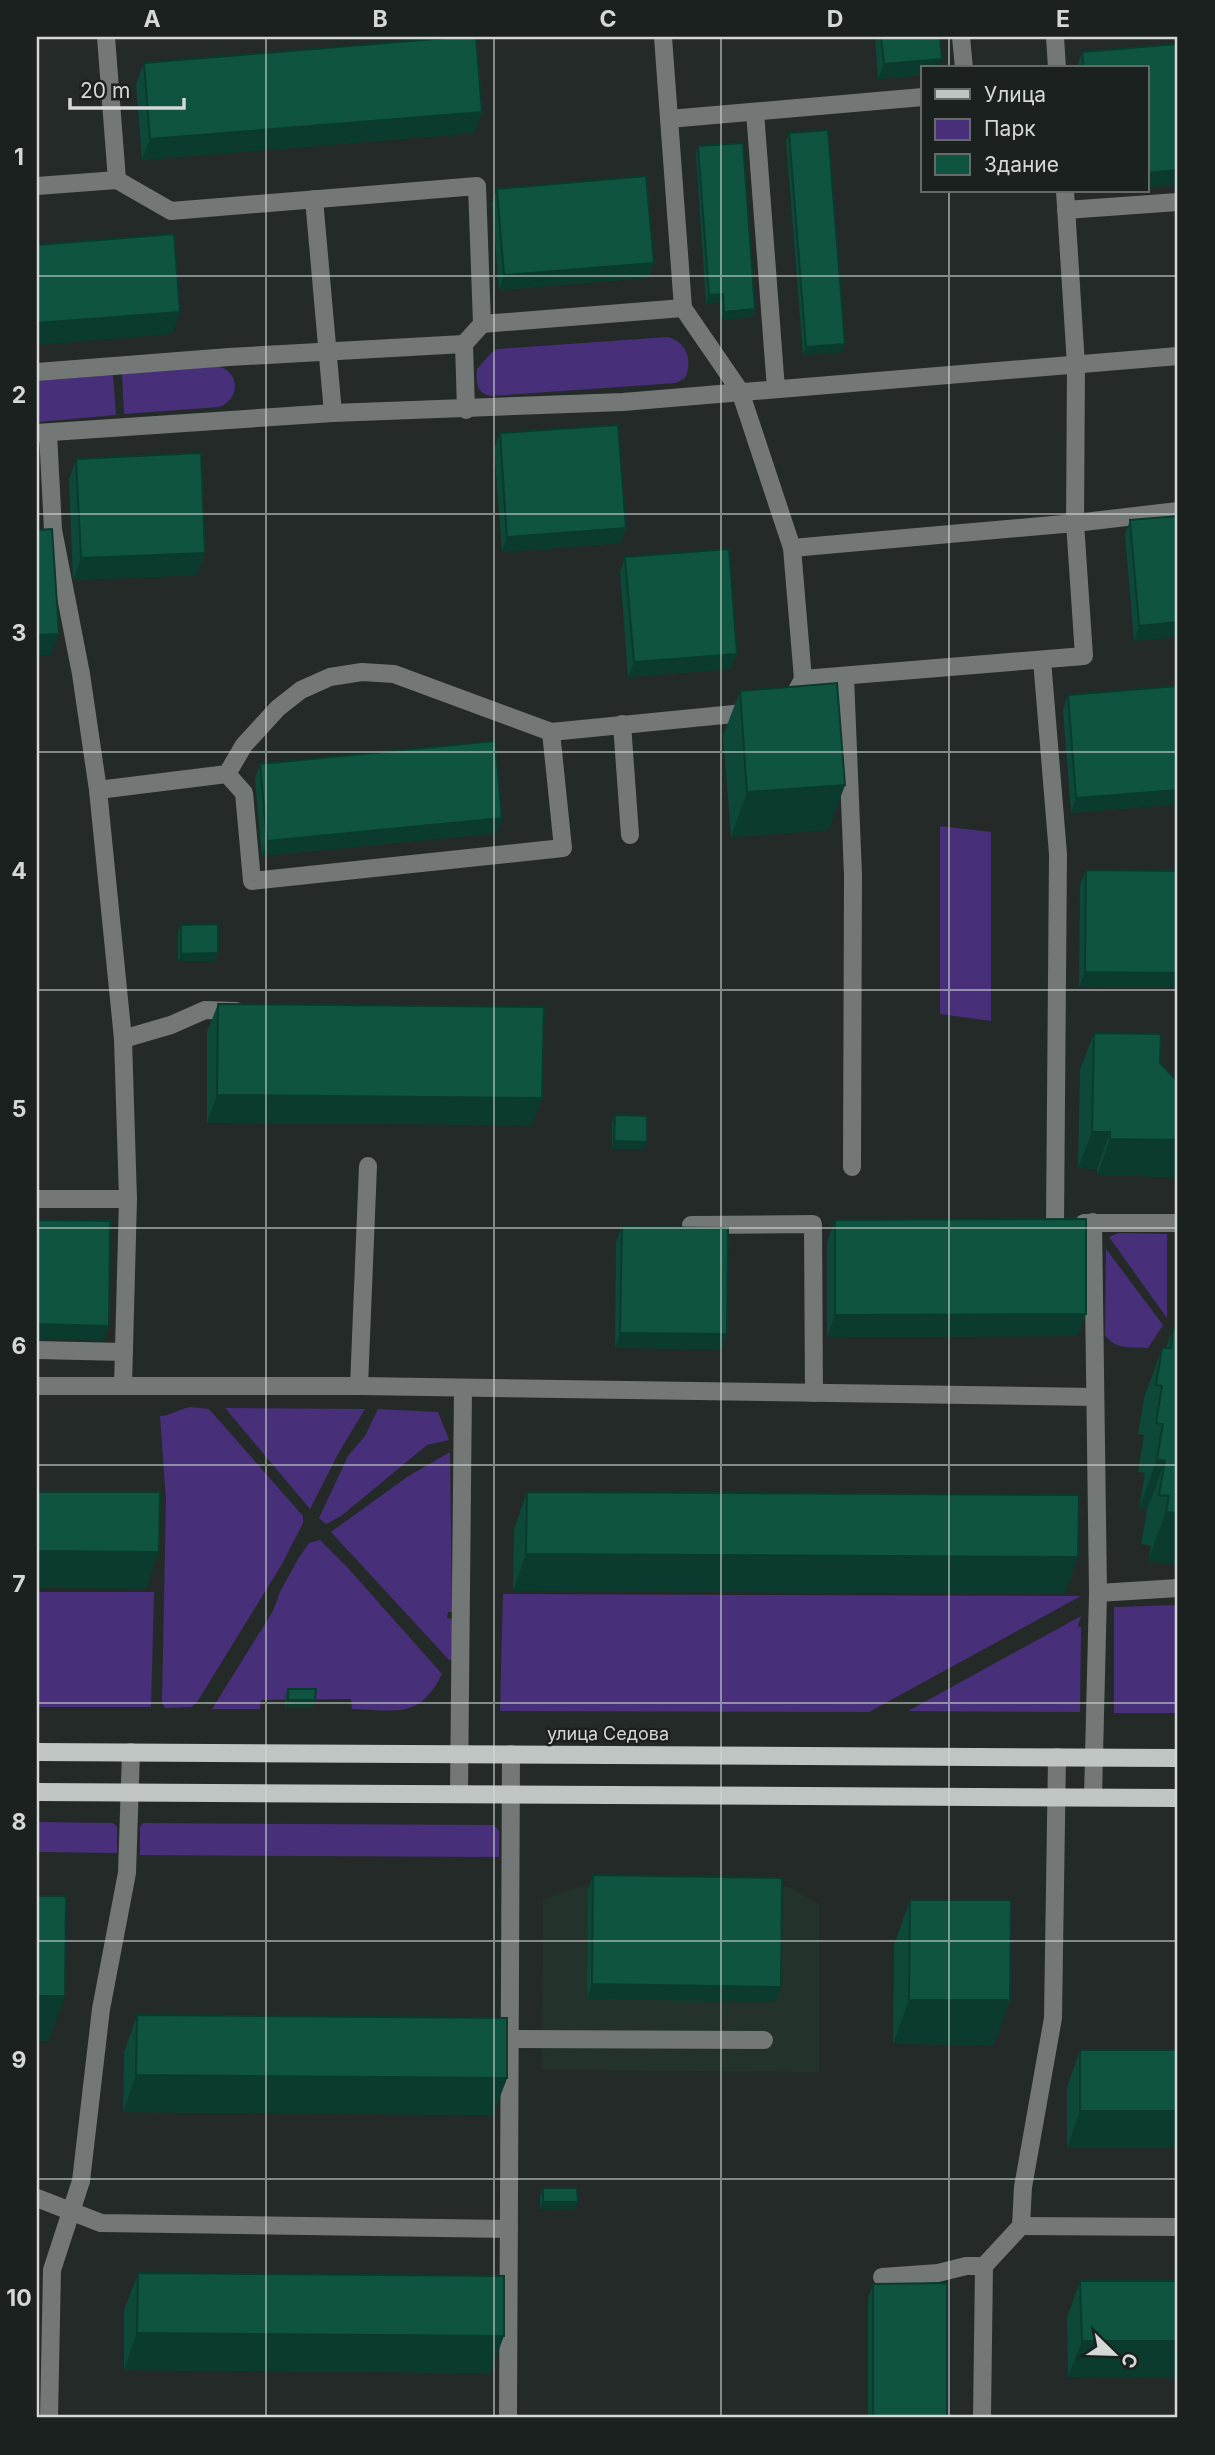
<svg xmlns="http://www.w3.org/2000/svg" width="1215" height="2455" font-family="Inter,sans-serif">
	<style>
		.built { fill: #24322c }
		.green { fill: #482f7a }
		.lines { fill: none; stroke-linecap: round; stroke-linejoin: round }
		.minor { stroke: #737775; stroke-width: 18 }
		.major { stroke: #bec5c2; stroke-width: 18 }
		.wall { fill: #0d4838 }
		.shaded-wall { fill: #0a3b2e }
		.building { fill: #0f5441; stroke: #0a3b2e; stroke-width: 2 }
		.grid { fill: none; stroke: #d4d8d6; stroke-width: 2; stroke-opacity: 0.55 }
		.labels { text-anchor: middle; dominant-baseline: central; stroke-width: 5; stroke-linejoin: round; paint-order: stroke }
		.street-label { font-size: 18px; fill: #d4d8d6; stroke: #1b211e }
		.neatline { fill: none; stroke: #d4d8d6; stroke-width: 2.5 }
		.grid-label { font-size: 23px; text-anchor: middle; font-weight: bold; fill: #d4d8d6 }
	</style>
	<rect width="100%" height="100%" fill="#242a28"/>
	<polygon class="built" points="578,1886 789,1887 819,1904 819,2072 542,2070 543,1900"/>
	<g class="green">
		<path d="M668,337c19,5 25,24 17,41l-9,5 -185,13c-15,-2 -15,-14 -14,-27l14,-16 6,-4z"/>
		<path d="M217,366c23,5 24,33 2,41l-95,7 -2,-40z"/>
		<polygon points="113,375 116,415 37,422 37,381"/>
		<polygon points="940,826 991,832 991,1021 940,1014"/>
		<polygon points="1119,1233 1167,1234 1167,1318 1109,1237"/>
		<path d="M1106,1249l57,76 -15,23c-16,-1 -33,2 -43,-13z"/>
		<path d="M190,1407l19,2 94,107v7l-21,41 -83,135 -7,8 -27,1 -3,-5 4,-203 -6,-84c9,0 20,-7 30,-9z"/>
		<polygon points="225,1408 365,1409 338,1454 310,1509"/>
		<polygon points="378,1409 438,1412 449,1440 427,1445 341,1516 326,1524 319,1518 348,1456 365,1436"/>
		<polygon points="450,1452 452,1612 448,1612 447,1618 452,1619 453,1659 449,1660 331,1532 407,1477"/>
		<path d="M320,1540l28,28 94,106c-23,46 -46,36 -90,35l-1,-10 -90,1 -1,9h-48l61,-98 7,-19 18,-33 11,-16z"/>
		<polygon points="37,1592 154,1592 151,1707 37,1707"/>
		<polygon points="503,1594 1081,1596 869,1712 500,1711"/>
		<polygon points="1178,1605 1178,1713 1114,1713 1114,1607"/>
		<polygon points="1081,1616 1078,1627 1081,1627 1080,1712 908,1711"/>
		<polygon points="37,1822 113,1823 117,1827 117,1853 37,1852"/>
		<polygon points="143,1823 494,1825 499,1831 499,1857 140,1855 140,1827"/>
	</g>
	<g class="lines">
		<g class="minor">
			<polyline points="106,37 117,180"/>
			<polyline points="663,37 683,308 740,391 792,548 803,679 788,707"/>
			<polyline points="961,37 964,68"/>
			<polyline points="1055,37 1057,68"/>
			<polyline points="755,112 776,389"/>
			<polyline points="669,119 923,97"/>
			<polyline points="37,186 117,180 171,211 477,186 482,324 464,344 466,410"/>
			<polyline points="314,199 333,413"/>
			<polyline points="1066,210 1178,202"/>
			<polyline points="482,324 683,308"/>
			<polyline points="37,372 229,357 464,344"/>
			<polyline points="37,433 333,413 623,402 1178,356"/>
			<polyline points="48,433 53,530 81,674 98,790 123,1039 128,1199 123,1386"/>
			<polyline points="792,548 1075,523 1178,511"/>
			<polyline points="1042,660 1058,854 1055,1224"/>
			<polyline points="845,676 853,875 852,1167"/>
			<polyline points="803,679 1084,656 1075,523 1076,365 1065,191"/>
			<polyline points="622,724 630,835"/>
			<polyline points="227,774 244,793 252,881 563,848 551,732"/>
			<polyline points="98,790 227,774 244,745 278,708 301,690 330,677 362,672 394,674 551,732 754,712"/>
			<polyline points="123,1039 171,1025 205,1010 236,1011"/>
			<polyline points="37,1199 128,1199"/>
			<polyline points="1084,1223 1178,1223"/>
			<polyline points="691,1225 813,1224 814,1393"/>
			<polyline points="37,1350 124,1352"/>
			<polyline points="37,1386 359,1386 1095,1397"/>
			<polyline points="359,1386 368,1166"/>
			<polyline points="1098,1593 1178,1588"/>
			<polyline points="459,1793 463,1388"/>
			<polyline points="1093,1797 1098,1593 1093,1222"/>
			<polyline points="511,2039 764,2040"/>
			<polyline points="37,2198 101,2223 509,2229"/>
			<polyline points="1021,2226 1178,2227"/>
			<polyline points="882,2277 938,2273 966,2266 984,2266"/>
			<polyline points="49,2418 52,2270 81,2181 101,2009 127,1873 131,1752"/>
			<polyline points="508,2418 511,1754"/>
			<polyline points="982,2418 984,2266 1021,2226 1023,2187 1053,2018 1057,1757"/>
		</g>
		<g class="major">
			<polyline points="37,1752 1178,1758"/>
			<polyline points="37,1792 1178,1798"/>
		</g>
	</g>
	<g class="wall">
		<polygon points="875,37 940,37 923,68 923,75 878,79"/>
		<polygon points="1178,44 1178,185 1147,187 1147,68 1077,68 1077,67 1082,52"/>
		<polygon points="144,63 482,112 474,133 142,160 136,84"/>
		<polygon points="789,133 842,352 803,355 786,140"/>
		<polygon points="698,146 755,309 752,317 721,320 720,302 706,303 696,154"/>
		<polygon points="497,189 654,263 648,278 499,290 492,204"/>
		<polygon points="500,433 621,543 502,552 494,448"/>
		<polygon points="76,459 197,575 73,580 69,480"/>
		<polygon points="1178,516 1178,637 1134,641 1125,535 1130,520"/>
		<polygon points="625,557 737,654 731,669 628,677 620,572"/>
		<polygon points="1178,686 1178,804 1071,813 1063,710 1068,695"/>
		<polygon points="740,691 829,830 731,837 723,736"/>
		<polygon points="260,764 497,833 262,856 255,779"/>
		<polygon points="1086,870 1178,871 1178,988 1079,987 1080,885"/>
		<polygon points="181,925 215,961 178,961 178,932"/>
		<polygon points="218,1004 542,1098 532,1125 207,1123 207,1032"/>
		<polygon points="1094,1033 1160,1063 1178,1082 1178,1170 1177,1170 1175,1177 1097,1175 1097,1169 1078,1168 1080,1070"/>
		<polygon points="615,1115 647,1142 644,1149 612,1149 612,1123"/>
		<polygon points="835,1220 1078,1336 827,1337 827,1242"/>
		<polygon points="622,1227 722,1349 615,1348 616,1242"/>
		<polygon points="1173,1329 1178,1329 1178,1565 1148,1561 1151,1546 1141,1544 1147,1510 1139,1509 1145,1473 1138,1472 1144,1435 1138,1434 1144,1398 1162,1348 1166,1348"/>
		<polygon points="527,1492 1065,1594 513,1591 514,1529"/>
		<polygon points="288,1689 313,1708 285,1708 285,1696"/>
		<polygon points="593,1875 781,1987 775,2002 587,1999 588,1890"/>
		<polygon points="910,1900 994,2045 893,2044 894,1945"/>
		<polygon points="137,2015 507,2078 493,2115 123,2112 124,2052"/>
		<polygon points="1080,2050 1178,2050 1178,2148 1067,2148 1067,2087"/>
		<polygon points="543,2188 575,2210 540,2209 540,2196"/>
		<polygon points="138,2273 490,2373 124,2370 124,2310"/>
		<polygon points="1080,2281 1178,2281 1178,2378 1068,2377 1067,2318"/>
		<polygon points="873,2284 947,2418 868,2418 868,2299"/>
	</g>
	<g class="shaded-wall">
		<polygon points="942,59 938,68 923,68 923,75 878,79 884,64"/>
		<polygon points="482,112 474,133 142,160 150,139"/>
		<polygon points="1178,170 1178,185 1147,187 1147,173"/>
		<polygon points="654,263 648,278 499,290 504,275"/>
		<polygon points="723,294 720,302 706,303 709,295"/>
		<polygon points="755,309 752,317 721,320 724,312"/>
		<polygon points="180,312 172,334 37,345 37,323"/>
		<polygon points="845,344 842,352 803,355 806,347"/>
		<polygon points="626,528 621,543 502,552 507,537"/>
		<polygon points="205,553 197,575 73,580 81,558"/>
		<polygon points="1178,622 1178,637 1134,641 1139,626"/>
		<polygon points="59,634 51,655 37,656 37,635"/>
		<polygon points="737,654 731,669 628,677 634,662"/>
		<polygon points="845,785 829,830 731,837 747,792"/>
		<polygon points="1178,790 1178,804 1071,813 1076,798"/>
		<polygon points="502,818 497,833 262,856 267,841"/>
		<polygon points="218,953 215,961 178,961 181,954"/>
		<polygon points="1085,972 1178,973 1178,988 1079,987"/>
		<polygon points="217,1095 542,1098 532,1125 207,1123"/>
		<polygon points="1092,1132 1110,1132 1097,1169 1078,1168"/>
		<polygon points="1110,1139 1178,1140 1178,1170 1177,1170 1175,1177 1097,1175"/>
		<polygon points="614,1141 647,1142 644,1149 612,1149"/>
		<polygon points="1086,1314 1078,1336 827,1337 835,1315"/>
		<polygon points="37,1324 109,1326 103,1341 37,1339"/>
		<polygon points="620,1333 727,1334 722,1349 615,1348"/>
		<polygon points="1157,1459 1165,1461 1147,1510 1139,1509"/>
		<polygon points="1166,1512 1178,1513 1178,1565 1148,1561"/>
		<polygon points="37,1551 159,1552 146,1589 37,1588"/>
		<polygon points="526,1554 1078,1557 1065,1594 513,1591"/>
		<polygon points="288,1700 315,1700 313,1708 285,1708"/>
		<polygon points="592,1984 781,1987 775,2002 587,1999"/>
		<polygon points="37,1996 65,1996 49,2041 37,2041"/>
		<polygon points="909,2000 1010,2000 994,2045 893,2044"/>
		<polygon points="136,2075 507,2078 493,2115 123,2112"/>
		<polygon points="1080,2111 1178,2111 1178,2148 1067,2148"/>
		<polygon points="543,2202 578,2202 575,2210 540,2209"/>
		<polygon points="137,2333 504,2336 490,2373 124,2370"/>
		<polygon points="1082,2341 1178,2341 1178,2378 1068,2377"/>
	</g>
	<g class="building">
		<polygon points="459,37 476,37 482,112 150,139 144,63"/>
		<polygon points="881,37 940,37 942,59 884,64"/>
		<polygon points="1178,44 1178,170 1147,173 1147,68 1084,68 1082,52"/>
		<polygon points="828,130 845,344 806,347 789,133"/>
		<polygon points="743,143 755,309 724,312 723,294 709,295 698,146"/>
		<polygon points="646,176 654,263 504,275 497,189"/>
		<polygon points="174,234 180,312 37,323 37,245"/>
		<polygon points="618,425 626,528 507,537 500,433"/>
		<polygon points="201,453 205,553 81,558 76,459"/>
		<polygon points="1178,516 1178,622 1139,626 1130,520"/>
		<polygon points="52,529 59,634 37,635 37,530"/>
		<polygon points="729,549 737,654 634,662 625,557"/>
		<polygon points="837,683 845,785 747,792 740,691"/>
		<polygon points="1178,686 1178,790 1076,798 1068,695"/>
		<polygon points="495,741 502,818 267,841 260,764"/>
		<polygon points="1086,870 1178,871 1178,973 1085,972"/>
		<polygon points="218,924 218,953 181,954 181,925"/>
		<polygon points="218,1004 544,1007 542,1098 217,1095"/>
		<polygon points="1094,1033 1161,1034 1160,1063 1178,1082 1178,1140 1110,1139 1110,1132 1092,1132"/>
		<polygon points="615,1115 647,1116 647,1142 614,1141"/>
		<polygon points="1086,1219 1086,1314 835,1315 835,1220"/>
		<polygon points="37,1220 110,1221 109,1326 37,1324"/>
		<polygon points="622,1227 728,1228 727,1334 620,1333"/>
		<polygon points="1173,1329 1178,1329 1178,1513 1166,1512 1169,1496 1159,1495 1165,1461 1157,1459 1163,1424 1156,1423 1162,1386 1156,1385 1162,1348 1171,1348"/>
		<polygon points="37,1492 160,1492 159,1552 37,1551"/>
		<polygon points="527,1492 1079,1495 1078,1557 526,1554"/>
		<polygon points="288,1689 316,1689 315,1700 288,1700"/>
		<polygon points="593,1875 782,1878 781,1987 592,1984"/>
		<polygon points="37,1896 66,1896 65,1996 37,1996"/>
		<polygon points="910,1900 1011,1900 1010,2000 909,2000"/>
		<polygon points="137,2015 507,2018 507,2078 136,2075"/>
		<rect x="1080" y="2050" width="98" height="61"/>
		<polygon points="543,2188 577,2188 578,2202 543,2202"/>
		<polygon points="138,2273 504,2276 504,2336 137,2333"/>
		<polygon points="1080,2281 1178,2281 1178,2341 1082,2341"/>
		<polygon points="947,2283 947,2418 873,2418 873,2284"/>
	</g>
	<path class="grid" d="M266,37v2381M494,37v2381M721,37v2381M949,37v31M949,191v2227M37,276h1141M37,514h1141M37,752h1141M37,990h1141M37,1228h1141M37,1465h1141M37,1703h1141M37,1941h1141M37,2179h1141"/>
	<g class="labels">
		<g class="street-label">
			<text x="608" y="1733">улица Седова</text>
		</g>
	</g>
	<rect width="1215" height="2455" fill="none" stroke="#1b211e" stroke-width="77"/>
	<rect x="921" y="66" width="228" height="126" fill="#1b211e" stroke="#656a68" stroke-width="2"/>
	<rect x="935" y="89" width="35" height="10" fill="#bec5c2" stroke="#656a68" stroke-width="2"/>
	<text x="984" y="102" font-size="21" fill="#d4d8d6">Улица</text>
	<rect x="935" y="119" width="35" height="21" fill="#482f7a" stroke="#656a68" stroke-width="2"/>
	<text x="984" y="136" font-size="21" fill="#d4d8d6">Парк</text>
	<rect x="935" y="154" width="35" height="21" fill="#0f5441" stroke="#656a68" stroke-width="2"/>
	<text x="984" y="172" font-size="21" fill="#d4d8d6">Здание</text>
	<g transform="translate(1114 2354) rotate(113)" stroke="#1b211e" stroke-width="5" paint-order="stroke">
	<path d="M0-5L12 26L0 18L-12 26Z" fill="#d4d8d6"/>
	<text y="-10" font-size="19" font-weight="bold" text-anchor="middle" fill="#d4d8d6">С</text>
	</g>
	<path d="M70 98v10h114v-10" fill="none" stroke="#d4d8d6" stroke-width="3.5"/>
	<text x="80" y="98" font-size="21" fill="#d4d8d6" stroke="#1b211e" stroke-width="5" paint-order="stroke">20 m</text>
	<rect x="38" y="38" width="1138" height="2378" class="neatline"/>
	<g class="grid-label">
		<text x="152" y="27">A</text>
		<text x="380" y="27">B</text>
		<text x="608" y="27">C</text>
		<text x="835" y="27">D</text>
		<text x="1063" y="27">E</text>
		<text x="19" y="165">1</text>
		<text x="19" y="403">2</text>
		<text x="19" y="641">3</text>
		<text x="19" y="879">4</text>
		<text x="19" y="1117">5</text>
		<text x="19" y="1354">6</text>
		<text x="19" y="1592">7</text>
		<text x="19" y="1830">8</text>
		<text x="19" y="2068">9</text>
		<text x="19" y="2306">10</text>
	</g>
</svg>
